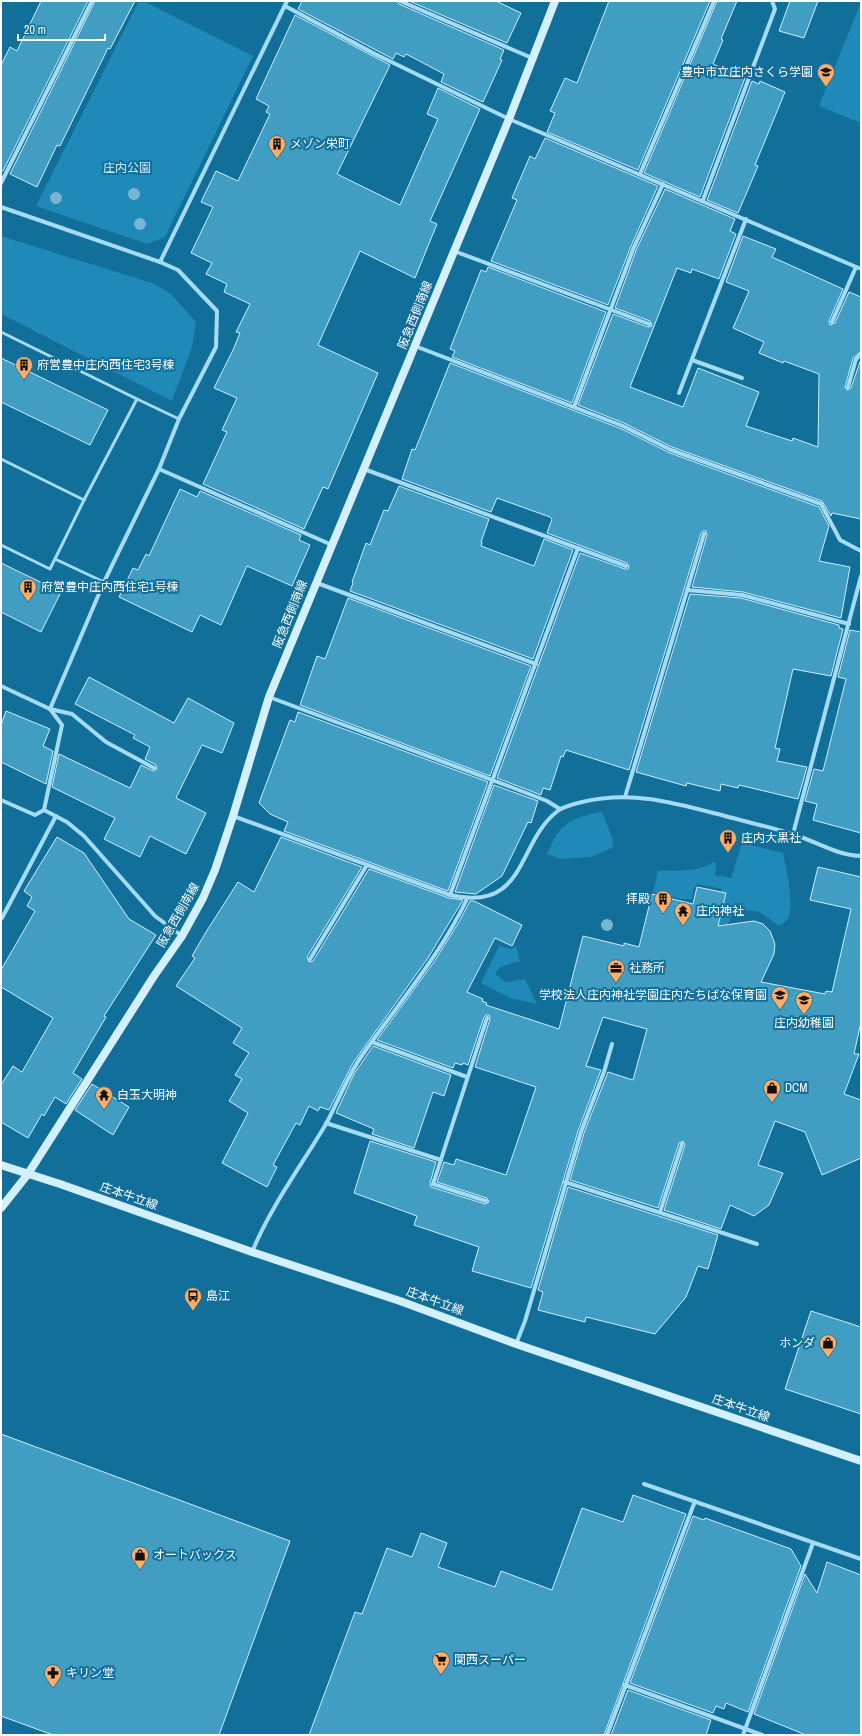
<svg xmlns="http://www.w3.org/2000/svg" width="862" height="1736" font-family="'Archivo Narrow','Noto Sans JP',sans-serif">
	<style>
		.green { fill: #1f8ab7 }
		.building { fill: #429dc3; stroke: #cbeffe }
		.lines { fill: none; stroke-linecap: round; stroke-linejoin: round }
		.lane { stroke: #a3dcf4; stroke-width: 3 }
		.street { stroke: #a3dcf4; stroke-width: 4 }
		.secondary { stroke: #d2f0fd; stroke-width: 8 }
		.tree { fill: #77b5d1 }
		.labels { text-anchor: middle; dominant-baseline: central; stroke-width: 4; stroke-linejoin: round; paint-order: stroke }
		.poi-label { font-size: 12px; fill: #fff; stroke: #116f99; text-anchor: start }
		.park-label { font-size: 12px; fill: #cbeffe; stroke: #116f99 }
		.street-label { font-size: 12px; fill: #fff; stroke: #116f99 }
	</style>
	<rect width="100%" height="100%" fill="#116f99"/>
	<g class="green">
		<polygon points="139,1 143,1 253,56 165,237 147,244 36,206"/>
		<polygon points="861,2 861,123 819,106"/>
		<polygon points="1,236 152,283 170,293 196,322 192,347 172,401 1,314"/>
		<path d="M602,812l11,28 -1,8 -21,9 -31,2 -13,-5c3,-6 6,-14 10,-20 10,-15 29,-19 45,-22z"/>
		<path d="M742,843l41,10c3,14 11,50 6,63 -2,6 -6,8 -11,10 -17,-15 -24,-20 -46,-11l-4,9h-5l-7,21 6,-56 -25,-5 -4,6 -1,9h-11l-28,-7 5,-21c18,-1 40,2 55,-9l3,1 -1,12 16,3z"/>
		<polygon points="499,946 511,949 516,946 520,961 500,967 495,974 506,982 525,979 537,1004 510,998 481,983"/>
	</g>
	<g class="building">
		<polygon points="41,1 88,1 3,171 1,170 1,65 10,47 17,51"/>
		<polygon points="95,1 135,1 110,49 108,48 60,146 57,145 37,187 10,174"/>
		<polygon points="302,1 397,1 399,4 504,50 500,59 502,60 483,102 441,82 444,74 406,54 404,57 396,53 393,59 298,9"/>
		<polygon points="409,1 496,1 521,13 507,43"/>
		<polygon points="609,1 710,1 638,170 547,132 555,113 550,111 565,78 577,83"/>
		<polygon points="717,1 737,1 721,39 723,40 713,64 745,78 700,197 644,173"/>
		<polygon points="790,1 818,1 804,38 779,31"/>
		<polygon points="295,15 390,65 337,174 400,205 438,119 427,114 438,88 480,109 430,221 437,224 415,278 360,251 318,345 378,373 328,489 323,487 304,529 203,484 227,432 222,430 237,398 214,388 233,350 240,333 236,332 250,304 224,292 227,284 206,274 212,263 191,253 213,207 201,202 216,171 238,181 270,114 266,112 269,106 256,99"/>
		<polygon points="752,81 759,84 760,81 785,92 755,165 758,166 738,213 707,200"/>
		<polygon points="545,138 658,186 631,246 608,305 491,261 517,200 512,198 530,156 535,159"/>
		<polygon points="665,189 735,219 730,231 736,234 719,279 692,269 691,273 677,268 630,387 683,407 698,368 759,392 746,426 792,441 793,438 818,447 819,374 784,361 783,363 759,353 764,342 733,328 749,291 726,282 743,236 776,249 772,257 843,289 829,321 830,325 835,323 849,292 861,297 861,351 853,358 845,387 847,390 851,388 861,359 861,519 832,513 831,516 822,501 672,447 624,423 578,405 613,314 648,327 652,326 650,321 615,308 637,248"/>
		<polygon points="488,267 606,312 572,403 452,357 455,351 450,349 481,270 486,272"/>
		<polygon points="1,358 108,410 90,445 1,402"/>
		<polygon points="450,363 622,429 670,453 819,507 829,526 819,561 850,567 841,618 743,592 692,587 707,535 706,531 703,531 701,533 629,770 566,750 563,757 561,756 550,790 543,788 541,795 497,778 580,553 625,569 628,569 629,566 627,563 547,533 552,519 550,517 497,498 491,512 402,479 412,449 415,450"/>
		<polygon points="399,486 489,519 481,542 482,542 481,546 534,566 544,539 573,550 533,659 350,591 353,583 352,582 366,543 370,545 384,510 388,511"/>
		<polygon points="180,489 197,497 200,491 301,535 299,540 310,545 292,586 247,566 221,625 200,615 192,632 119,597 133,568 138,570 146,554 149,556"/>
		<polygon points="1,563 61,592 41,632 1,612"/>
		<polygon points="690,594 741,598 839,625 839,628 843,629 831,676 793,669 775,748 780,749 777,761 807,767 798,799 739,785 738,788 721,784 720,791 687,783 686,786 636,772"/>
		<polygon points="348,598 531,666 490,776 300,705 317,656 325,659"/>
		<polygon points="850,630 861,632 861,833 813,820 817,804 805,801 814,769 823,771 846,679 838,677"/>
		<polygon points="89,677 174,723 188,698 234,723 222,753 202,745 176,798 206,813 186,854 150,836 140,857 104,839 115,818 52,787 59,754 130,788 141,765 153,771 157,769 156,765 145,759 150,747 133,738 135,735 75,704"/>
		<polygon points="6,711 50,729 43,746 53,751 46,784 1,762 1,725"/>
		<polygon points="298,712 488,782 448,891 284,831 288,822 270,814 259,803 290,720 295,722"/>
		<polygon points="494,785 538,801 531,823 528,822 502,876 476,894 455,892"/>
		<polygon points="57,837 84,853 129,919 156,935 104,1016 106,1017 73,1073 82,1079 66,1104 55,1097 44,1116 42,1114 28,1138 1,1122 1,1085 13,1066 22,1072 53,1018 1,987 1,970 35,911 27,906 32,897 24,891"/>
		<polygon points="281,837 362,867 307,957 309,962 313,961 369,869 449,898 463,900 428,958 353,1063 329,1110 320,1107 318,1111 309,1106 300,1125 296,1123 273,1165 277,1167 267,1187 222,1163 248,1113 229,1101 242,1079 235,1075 249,1053 233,1043 242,1028 176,986 195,958 192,956 206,932 238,882 254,892"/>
		<polygon points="818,867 861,877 861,1022 854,1054 859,1054 844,1094 861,1100 861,1158 822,1175 805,1132 775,1121 758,1165 783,1173 769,1205 754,1216 730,1205 721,1229 664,1210 685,1145 683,1141 679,1143 658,1208 570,1180 584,1133 608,1072 633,1080 647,1029 603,1017 586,1066 601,1070 578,1131 531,1288 472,1271 479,1247 414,1225 417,1216 354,1193 370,1141 436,1162 430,1183 431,1187 485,1204 489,1202 487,1198 437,1182 444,1162 454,1165 456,1159 506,1175 536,1087 475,1067 490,1019 489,1015 486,1015 484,1017 468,1065 463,1063 462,1065 455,1063 453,1068 377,1040 434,962 459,922 470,901 474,901 522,925 512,946 495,938 467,992 483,999 482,1001 487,1003 486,1005 559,1029 583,936 624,946 624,943 639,947 652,894 693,904 697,887 726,893 718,926 754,921 763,924 770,931 775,944 774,954 761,982 825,994 826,991 832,992 851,909 810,900"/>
		<polygon points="373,1046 451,1075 444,1096 433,1092 414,1148 372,1134 374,1129 336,1113 354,1074"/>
		<polygon points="92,1084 129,1107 113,1135 75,1110"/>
		<polygon points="568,1187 718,1235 708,1269 698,1266 686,1297 655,1334 586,1317 585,1322 538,1310 543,1292 538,1290"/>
		<polygon points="811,1311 861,1327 861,1414 785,1389"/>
		<polygon points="1,1434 290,1541 219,1735 53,1735 1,1716"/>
		<polygon points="633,1495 686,1514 604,1735 309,1735 355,1612 362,1614 387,1548 412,1557 421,1533 447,1543 438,1567 495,1587 501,1571 552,1590 582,1508 623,1522"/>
		<polygon points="693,1516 704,1520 705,1518 791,1549 801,1566 748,1712 726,1703 724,1709 716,1706 713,1713 630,1683"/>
		<polygon points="827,1562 861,1575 861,1735 806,1735 754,1714 805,1574 817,1593"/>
		<polygon points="628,1690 711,1720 706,1735 611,1735"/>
	</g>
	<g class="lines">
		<g class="lane">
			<polyline points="1,332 137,399 84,500 50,569 1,545"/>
			<polyline points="137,399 179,419"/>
			<polyline points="1,459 84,500"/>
			<polyline points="55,559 104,582"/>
		</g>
		<g class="street">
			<polyline points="400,1 532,58"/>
			<polyline points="285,6 375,54 509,119 861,269"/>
			<polyline points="640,174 714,1"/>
			<polyline points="1,183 92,1"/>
			<polyline points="703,200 775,9 772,1"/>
			<polyline points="1,207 160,262 178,270 217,311 216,347 179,419 159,469 104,582 50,709 62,725 44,810 67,822 84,836 155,916 182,936"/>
			<polyline points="454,251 649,324"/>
			<polyline points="160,262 287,1"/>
			<polyline points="832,322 856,267"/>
			<polyline points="415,346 623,426 671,450 821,504 840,540 861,551"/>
			<polyline points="692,360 742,378"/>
			<polyline points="848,387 856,359 861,354"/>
			<polyline points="679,393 746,219"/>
			<polyline points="574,407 634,247 663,184"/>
			<polyline points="159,469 332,545"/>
			<polyline points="364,469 626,566"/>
			<polyline points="317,583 536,664"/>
			<polyline points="687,590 742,595 849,624"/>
			<polyline points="1,686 50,709 72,714 106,742 154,768"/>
			<polyline points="269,697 511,787 547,801 560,809"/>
			<polyline points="625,797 704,534"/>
			<polyline points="1,800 35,815 44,810"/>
			<path d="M233,816l217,79c78,18 66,-54 109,-85 6,-4 15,-6 23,-8 51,-12 93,1 143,14 22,6 45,11 67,18 24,7 43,21 69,22"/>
			<polyline points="793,834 861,576"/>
			<polyline points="450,895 578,548"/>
			<polyline points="2,918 56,816"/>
			<polyline points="310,959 367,865"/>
			<polyline points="372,1042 467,1077"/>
			<polyline points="326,1123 441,1160"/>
			<polyline points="565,1182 757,1244"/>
			<polyline points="486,1201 433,1184 487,1018"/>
			<polyline points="660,1212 682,1144"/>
			<path d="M252,1252c19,-46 49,-86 74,-128 12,-22 21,-47 35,-67 36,-52 79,-101 106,-158"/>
			<polyline points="516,1344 525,1321 581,1132 604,1072 612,1044"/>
			<polyline points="644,1484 861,1559"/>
			<polyline points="625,1685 762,1735"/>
			<polyline points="607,1735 695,1501"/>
			<polyline points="743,1735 813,1543"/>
		</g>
		<g class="secondary">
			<polyline points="1,1165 60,1184 252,1252 400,1301 516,1344 861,1461"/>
			<polyline points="1,1208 28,1174 154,976 182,936 203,898 215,870 233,816 269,697 509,119 555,1"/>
		</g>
	</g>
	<g class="tree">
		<circle cx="134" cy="194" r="6"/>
		<circle cx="56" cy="198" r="6"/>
		<circle cx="140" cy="224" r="6"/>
		<circle cx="607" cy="925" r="6"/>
	</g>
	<defs>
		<g id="school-pin" transform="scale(0.9)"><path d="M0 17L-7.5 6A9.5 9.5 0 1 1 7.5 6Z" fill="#ffac66" stroke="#116f99"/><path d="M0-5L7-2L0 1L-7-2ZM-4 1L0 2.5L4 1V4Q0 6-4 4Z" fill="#111"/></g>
		<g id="building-pin" transform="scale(0.9)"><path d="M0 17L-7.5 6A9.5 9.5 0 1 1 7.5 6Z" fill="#ffac66" stroke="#116f99"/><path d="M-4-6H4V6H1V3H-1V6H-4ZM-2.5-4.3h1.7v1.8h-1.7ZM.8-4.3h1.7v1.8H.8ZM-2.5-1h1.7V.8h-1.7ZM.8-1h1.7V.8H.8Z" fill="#111"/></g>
		<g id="temple-pin" transform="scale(0.9)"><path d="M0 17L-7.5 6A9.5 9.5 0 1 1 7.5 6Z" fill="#ffac66" stroke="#116f99"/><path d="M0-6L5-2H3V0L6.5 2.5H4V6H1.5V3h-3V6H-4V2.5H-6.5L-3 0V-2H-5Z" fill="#111"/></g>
		<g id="office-pin" transform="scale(0.9)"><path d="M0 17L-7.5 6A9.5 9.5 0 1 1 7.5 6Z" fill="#ffac66" stroke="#116f99"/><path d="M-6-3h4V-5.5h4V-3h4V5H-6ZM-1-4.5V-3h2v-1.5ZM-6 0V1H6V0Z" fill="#111"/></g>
		<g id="shop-pin" transform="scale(0.9)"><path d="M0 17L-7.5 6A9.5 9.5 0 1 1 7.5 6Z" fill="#ffac66" stroke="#116f99"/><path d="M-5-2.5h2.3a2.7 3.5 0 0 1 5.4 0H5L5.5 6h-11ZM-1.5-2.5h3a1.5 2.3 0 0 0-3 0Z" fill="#111"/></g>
		<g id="bus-pin" transform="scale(0.9)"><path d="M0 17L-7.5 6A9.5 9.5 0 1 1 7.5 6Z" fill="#ffac66" stroke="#116f99"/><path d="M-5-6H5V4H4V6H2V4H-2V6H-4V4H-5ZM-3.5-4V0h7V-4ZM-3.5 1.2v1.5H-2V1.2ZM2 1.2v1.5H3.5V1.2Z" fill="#111"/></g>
		<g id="supermarket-pin" transform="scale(0.9)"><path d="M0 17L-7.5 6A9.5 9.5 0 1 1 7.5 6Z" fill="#ffac66" stroke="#116f99"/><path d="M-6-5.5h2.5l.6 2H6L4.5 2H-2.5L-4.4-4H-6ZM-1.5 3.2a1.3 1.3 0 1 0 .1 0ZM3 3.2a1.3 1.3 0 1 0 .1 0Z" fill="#111"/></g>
		<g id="pharmacy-pin" transform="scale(0.9)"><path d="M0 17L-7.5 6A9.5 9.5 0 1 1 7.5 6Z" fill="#ffac66" stroke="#116f99"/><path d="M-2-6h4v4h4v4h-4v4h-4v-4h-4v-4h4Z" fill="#111"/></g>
	</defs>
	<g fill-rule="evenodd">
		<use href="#school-pin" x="826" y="72"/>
		<use href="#building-pin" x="277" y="144"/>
		<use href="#building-pin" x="24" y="365"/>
		<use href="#building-pin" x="28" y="587"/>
		<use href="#building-pin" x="728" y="838"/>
		<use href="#building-pin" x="663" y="899"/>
		<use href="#temple-pin" x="683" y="911"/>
		<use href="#office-pin" x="616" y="968"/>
		<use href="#school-pin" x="780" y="995"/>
		<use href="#school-pin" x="804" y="1000"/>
		<use href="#shop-pin" x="772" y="1088"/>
		<use href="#temple-pin" x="104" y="1095"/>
		<use href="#bus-pin" x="193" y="1296"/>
		<use href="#shop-pin" x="828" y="1343"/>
		<use href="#shop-pin" x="140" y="1555"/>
		<use href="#supermarket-pin" x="441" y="1660"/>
		<use href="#pharmacy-pin" x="53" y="1673"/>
	</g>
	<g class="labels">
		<g class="poi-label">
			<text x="813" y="72" text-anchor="end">豊中市立庄内さくら学園</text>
			<text x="290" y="144">メゾン栄町</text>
			<text x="37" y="365">府営豊中庄内西住宅3号棟</text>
			<text x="41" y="587">府営豊中庄内西住宅1号棟</text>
			<text x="741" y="838">庄内大黒社</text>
			<text x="650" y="899" text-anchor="end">拝殿</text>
			<text x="696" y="911">庄内神社</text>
			<text x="629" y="968">社務所</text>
			<text x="767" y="995" text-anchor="end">学校法人庄内神社学園庄内たちばな保育園</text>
			<text x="804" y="1023" text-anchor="middle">庄内幼稚園</text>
			<text x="785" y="1088">DCM</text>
			<text x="117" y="1095">白玉大明神</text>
			<text x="206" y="1296">島江</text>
			<text x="815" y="1343" text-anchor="end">ホンダ</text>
			<text x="153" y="1555">オートバックス</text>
			<text x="454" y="1660">関西スーパー</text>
			<text x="66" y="1673">キリン堂</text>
		</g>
		<g class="park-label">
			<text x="127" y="168">庄内公園</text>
		</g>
		<g class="street-label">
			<text transform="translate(415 315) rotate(-68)">阪急西側南線</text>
			<text transform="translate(290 614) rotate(-68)">阪急西側南線</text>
			<text transform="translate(178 915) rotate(-60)">阪急西側南線</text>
			<text transform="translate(129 1196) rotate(19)">庄本牛立線</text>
			<text transform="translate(435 1301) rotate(20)">庄本牛立線</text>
			<text transform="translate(741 1408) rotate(19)">庄本牛立線</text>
		</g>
	</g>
	<rect width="862" height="1736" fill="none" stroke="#ffffff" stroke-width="4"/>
	<path d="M18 34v6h87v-6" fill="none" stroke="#ffffff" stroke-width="2"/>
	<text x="24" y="34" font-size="12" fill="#ffffff" stroke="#116f99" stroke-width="3" paint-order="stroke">20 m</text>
</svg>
